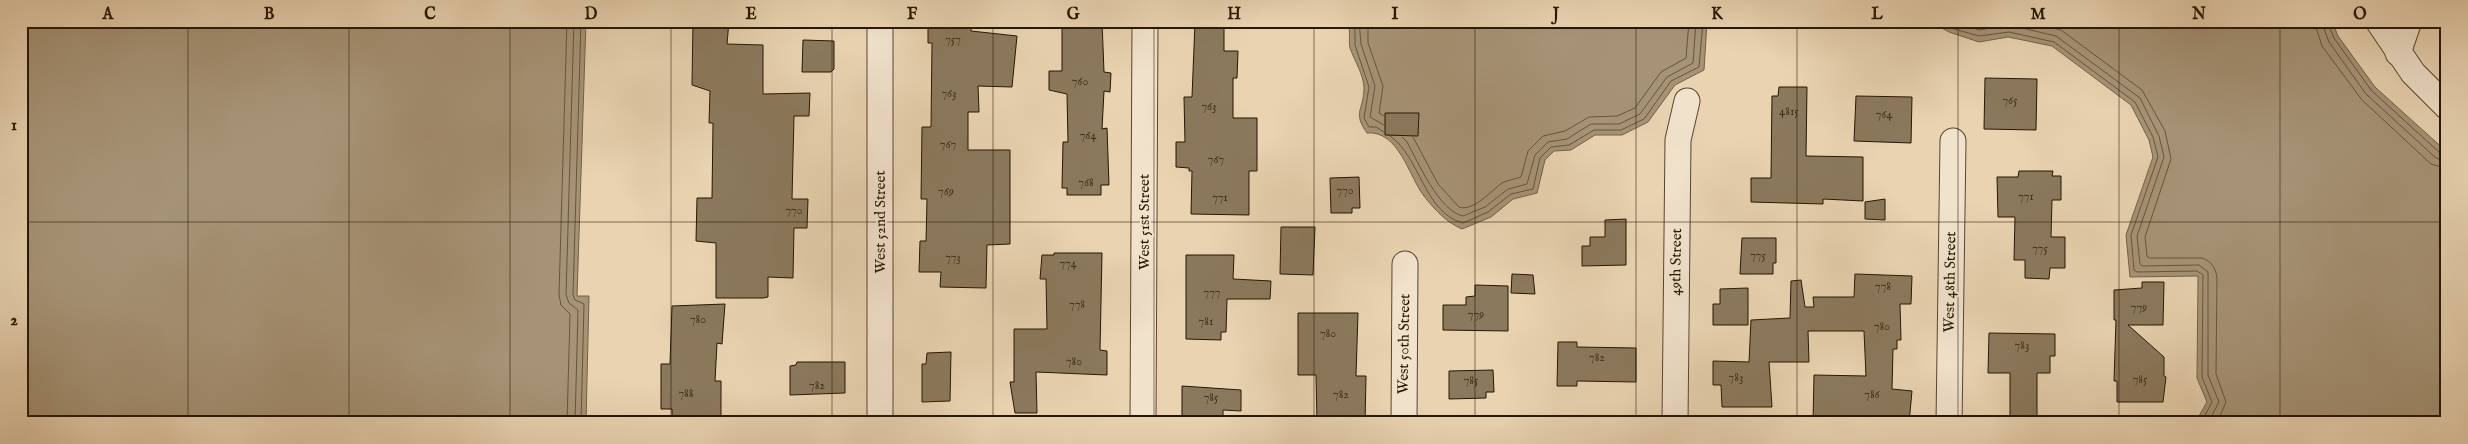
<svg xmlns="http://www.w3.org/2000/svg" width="2468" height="444" font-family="'IM FELL English',serif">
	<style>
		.water { fill: #a69376; stroke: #726148 }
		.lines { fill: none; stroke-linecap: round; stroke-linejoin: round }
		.shore { stroke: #66553c; stroke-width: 1 }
		.building { fill: #8b795d; stroke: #251703 }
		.minor-casing { stroke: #56462e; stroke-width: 27 }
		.minor { stroke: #f1e2cc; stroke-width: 25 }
		.grid { fill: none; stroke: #251703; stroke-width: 1; stroke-opacity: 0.55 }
		.labels { text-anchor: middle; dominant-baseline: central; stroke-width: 4; stroke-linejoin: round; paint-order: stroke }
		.number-label { font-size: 12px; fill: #3e301a }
		.street-label { font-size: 15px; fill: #251703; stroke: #f1e2cc }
		.neatline { fill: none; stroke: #251703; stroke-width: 2 }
		.grid-label { font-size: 16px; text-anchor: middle; font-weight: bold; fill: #251703 }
	</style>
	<rect width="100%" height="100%" fill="#e9d3b1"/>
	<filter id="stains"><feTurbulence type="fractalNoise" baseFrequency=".004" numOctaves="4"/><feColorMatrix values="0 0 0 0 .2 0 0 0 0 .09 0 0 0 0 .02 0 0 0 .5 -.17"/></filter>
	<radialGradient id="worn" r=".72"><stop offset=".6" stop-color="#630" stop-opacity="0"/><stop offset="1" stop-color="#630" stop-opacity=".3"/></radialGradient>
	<g class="water">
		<polygon points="21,21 586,21 577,296 589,296 586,423 21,423"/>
		<path d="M1346,21h376l-15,2 -3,47 -29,15 -27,37 -26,13h-27l-24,15 -17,1 -9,9 -8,33 -24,6 -22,18 -29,12c-16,-7 -27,-19 -38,-33 -15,-19 -25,-66 -57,-63 -15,-21 -3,-23 -3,-45 0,-13 -10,-28 -14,-40 -2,-10 2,-18 -4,-27z"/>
		<polygon points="1936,21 2332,21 2338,36 2375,87 2447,152 2447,423 2195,423 2207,402 2197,378 2198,276 2130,277 2126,235 2153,157 2149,140 2131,105 2052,46 2008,37 1979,42 1949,32 1938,26"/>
	</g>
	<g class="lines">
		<g class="shore">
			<polyline points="567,21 559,295 561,305 570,314 567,423"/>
			<polyline points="574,21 566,295 569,303 578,310 575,423"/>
			<polyline points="581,21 573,295 575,300 584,304 581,423"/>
			<polyline points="1352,21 1355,27 1355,45 1369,87 1364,118 1369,127 1376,127 1384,132"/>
			<polyline points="1359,21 1361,44 1375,86 1370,117 1384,125"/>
			<polyline points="1368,21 1368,43 1383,86 1379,113 1384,116"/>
			<polyline points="1941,21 1951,28 1979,36 2009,32 2054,42 2135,102 2153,137 2158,157 2131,235 2134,270 2137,272 2197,271 2203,275 2202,377 2212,402 2201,423"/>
			<polyline points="1953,21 1979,30 2009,25 2056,36 2140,98 2159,136 2164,157 2137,236 2140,264 2142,266 2199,265 2208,272 2208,375 2219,402 2208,423"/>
			<path d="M2026,21l35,9 81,60 23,41 6,28 -26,78 2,19 2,2h53c9,3 14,10 15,20l-1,96 10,28 -9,21"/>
			<polyline points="2314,21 2322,46 2362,100 2431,164 2447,169"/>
			<polyline points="2321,21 2329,42 2366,94 2436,158 2447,162"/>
			<polyline points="2327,21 2334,38 2371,90 2440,153 2447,155"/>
			<path d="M1390,136c30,20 34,77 73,87l25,-11 23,-18 22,-5 7,-31 11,-11 18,-2 25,-15h27l23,-11 27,-38 28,-14 4,-46"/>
			<path d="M1402,137l5,5c11,20 32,69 56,74l22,-9 23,-18 19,-5 8,-29 13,-13 19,-3 24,-15h28l21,-10 27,-37 26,-14 3,-42"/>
			<path d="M1413,137l25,47 21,23c14,5 32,-16 43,-24 6,-3 13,-4 19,-6l7,-26 15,-15 22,-5 24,-14 28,-1 18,-8 26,-36 25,-14 3,-37"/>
		</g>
	</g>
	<g class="building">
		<polygon points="693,21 729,21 727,44 763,45 763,94 810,93 809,116 794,116 792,199 808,199 807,228 794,228 793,278 768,277 768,297 763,298 716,298 716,243 696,241 697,198 712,198 713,123 709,123 710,91 692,85"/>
		<polygon points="928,21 971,21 971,31 1017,36 1012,87 978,86 979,112 968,112 968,150 1010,150 1010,244 987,245 986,288 940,287 941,272 919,272 920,241 926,241 927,199 921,199 922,127 931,127 932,43 928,43"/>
		<polygon points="1062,21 1102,21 1104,72 1111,73 1110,92 1104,91 1102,129 1107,128 1109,185 1101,185 1101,195 1067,195 1067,188 1062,188 1063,142 1068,142 1067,94 1049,90 1049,71 1062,71"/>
		<polygon points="1195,22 1224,22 1224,51 1238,51 1237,78 1233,78 1233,118 1257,118 1257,171 1249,171 1249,215 1191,214 1192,171 1189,171 1189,168 1176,167 1176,142 1185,142 1184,97 1192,97"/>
		<polygon points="803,40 834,41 834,69 831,72 802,72"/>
		<polygon points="1985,78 2037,79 2036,130 1984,129"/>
		<polygon points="1779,87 1807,87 1806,156 1863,157 1863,201 1823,199 1823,204 1751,202 1751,178 1771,178 1772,96 1778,96"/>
		<polygon points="1856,96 1912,97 1911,143 1854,141"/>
		<polygon points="1385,113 1419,113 1418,136 1385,135"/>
		<polygon points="2019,171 2053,171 2052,176 2061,176 2061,200 2052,200 2051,237 2065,237 2065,268 2050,268 2049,279 2025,278 2025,260 2014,260 2015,217 1998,217 1997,177 2018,177"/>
		<polygon points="1359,177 1360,208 1352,208 1352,213 1331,213 1330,178"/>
		<polygon points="1885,199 1885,220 1865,219 1865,202"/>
		<polygon points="1626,219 1626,265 1582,266 1582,246 1590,246 1590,237 1605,237 1605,220"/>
		<polygon points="1281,227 1315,227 1313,275 1280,274"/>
		<polygon points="1742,238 1776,238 1776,263 1773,263 1773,274 1740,274"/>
		<polygon points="1054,253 1102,253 1100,350 1107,351 1107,375 1036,372 1037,413 1015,413 1010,382 1014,382 1014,329 1047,329 1046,279 1040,279 1042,255 1054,255"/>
		<polygon points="1186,255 1234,255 1233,279 1271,281 1270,299 1227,299 1226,332 1221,332 1221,340 1186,339"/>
		<polygon points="1512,274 1533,275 1535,294 1511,293"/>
		<polygon points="1855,274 1912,276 1911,304 1900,304 1901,340 1897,340 1897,349 1893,349 1892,389 1912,391 1909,423 1813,423 1814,375 1866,376 1864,331 1808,331 1809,362 1769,362 1772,407 1722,407 1721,385 1713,385 1713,361 1749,362 1751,320 1790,318 1791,281 1801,280 1805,307 1814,307 1813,297 1854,297"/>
		<polygon points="2142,282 2164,282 2163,325 2128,325 2164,357 2164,376 2166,377 2163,402 2117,402 2117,381 2114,381 2116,320 2114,320 2114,290 2142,288"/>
		<polygon points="1475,285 1508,286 1508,331 1443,330 1443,305 1466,305 1466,297 1475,296"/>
		<polygon points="1748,288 1748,325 1713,325 1713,304 1720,304 1720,289"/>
		<polygon points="725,304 722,344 717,343 715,381 721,381 721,423 672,423 672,409 661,409 661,364 670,364 672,306"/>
		<polygon points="1298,313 1358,313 1356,376 1366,376 1365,423 1317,423 1316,375 1298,375"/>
		<polygon points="1989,333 2055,334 2055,356 2050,356 2050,373 2037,373 2037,421 2010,421 2010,373 1988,373"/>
		<polygon points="1558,342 1577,342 1577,347 1636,348 1636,382 1577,381 1577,386 1557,386"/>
		<polygon points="951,352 950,401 922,402 922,364 926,364 927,353"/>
		<polygon points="797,362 845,362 845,393 790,395 790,366 796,365"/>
		<polygon points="1493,370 1494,392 1486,392 1486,398 1449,399 1449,371"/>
		<polygon points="1182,386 1241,390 1241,411 1223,410 1223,423 1182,423"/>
	</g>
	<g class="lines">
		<g class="minor-casing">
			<g id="minor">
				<polyline points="2378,21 2413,73 2447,107"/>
				<polyline points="2398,53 2409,21"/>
				<polyline points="880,423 880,21"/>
				<polyline points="1143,423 1145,21"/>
				<polyline points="1404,423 1405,264"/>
				<polyline points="1675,423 1678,140 1687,101"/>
				<polyline points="1949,423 1953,141"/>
			</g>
		</g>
		<use href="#minor" class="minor"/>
	</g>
	<path class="grid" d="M188,21v402M349,21v402M510,21v402M671,21v402M832,21v402M993,21v402M1154,21v402M1314,21v402M1475,21v402M1636,21v402M1797,21v402M1958,21v402M2119,21v402M2280,21v402M21,222h2426"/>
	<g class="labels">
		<g class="number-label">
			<text x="953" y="39">757</text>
			<text x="1080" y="81">760</text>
			<text x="949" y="93">763</text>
			<text x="2010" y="100">765</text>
			<text x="1209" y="106">763</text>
			<text x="1789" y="111">4815</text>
			<text x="1884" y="114">764</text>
			<text x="1088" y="135">764</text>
			<text x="948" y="144">767</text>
			<text x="1216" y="159">767</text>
			<text x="1086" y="182">768</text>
			<text x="1345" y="190">770</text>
			<text x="946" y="191">769</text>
			<text x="2026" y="196">771</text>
			<text x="1220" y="197">771</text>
			<text x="794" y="210">770</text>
			<text x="2040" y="248">775</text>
			<text x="1758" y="255">775</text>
			<text x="953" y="257">773</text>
			<text x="1068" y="263">774</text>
			<text x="1883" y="286">778</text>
			<text x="1212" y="292">777</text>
			<text x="1077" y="304">778</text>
			<text x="2139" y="307">779</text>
			<text x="1476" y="314">779</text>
			<text x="698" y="319">780</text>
			<text x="1206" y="321">781</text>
			<text x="1882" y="326">780</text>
			<text x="1328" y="333">780</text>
			<text x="2022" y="345">783</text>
			<text x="1597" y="357">782</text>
			<text x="1074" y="361">780</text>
			<text x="1736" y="377">783</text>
			<text x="2140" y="379">785</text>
			<text x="1471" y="380">785</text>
			<text x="817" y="385">782</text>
			<text x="686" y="393">788</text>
			<text x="1341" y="394">782</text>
			<text x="1872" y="394">786</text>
			<text x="1211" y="397">785</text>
		</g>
		<g class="street-label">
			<text transform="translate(880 222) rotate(-90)">West 52nd Street</text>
			<text transform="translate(1144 222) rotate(-90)">West 51st Street</text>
			<text transform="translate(1676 262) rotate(-89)">49th Street</text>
			<text transform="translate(1950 282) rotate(-89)">West 48th Street</text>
			<text transform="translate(1404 344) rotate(-89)">West 50th Street</text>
		</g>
	</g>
	<rect width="2468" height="444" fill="none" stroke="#e9d3b1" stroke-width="55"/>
	<rect x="28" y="28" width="2412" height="388" class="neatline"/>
	<g class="grid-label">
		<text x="108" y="19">A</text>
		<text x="269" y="19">B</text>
		<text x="430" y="19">C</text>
		<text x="591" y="19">D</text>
		<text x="751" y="19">E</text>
		<text x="912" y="19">F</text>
		<text x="1073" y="19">G</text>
		<text x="1234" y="19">H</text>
		<text x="1395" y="19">I</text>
		<text x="1556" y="19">J</text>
		<text x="1717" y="19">K</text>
		<text x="1877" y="19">L</text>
		<text x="2038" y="19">M</text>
		<text x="2199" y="19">N</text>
		<text x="2360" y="19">O</text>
		<text x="14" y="130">1</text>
		<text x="14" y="325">2</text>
	</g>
	<rect width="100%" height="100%" filter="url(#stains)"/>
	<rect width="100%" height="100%" fill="url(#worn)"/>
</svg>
